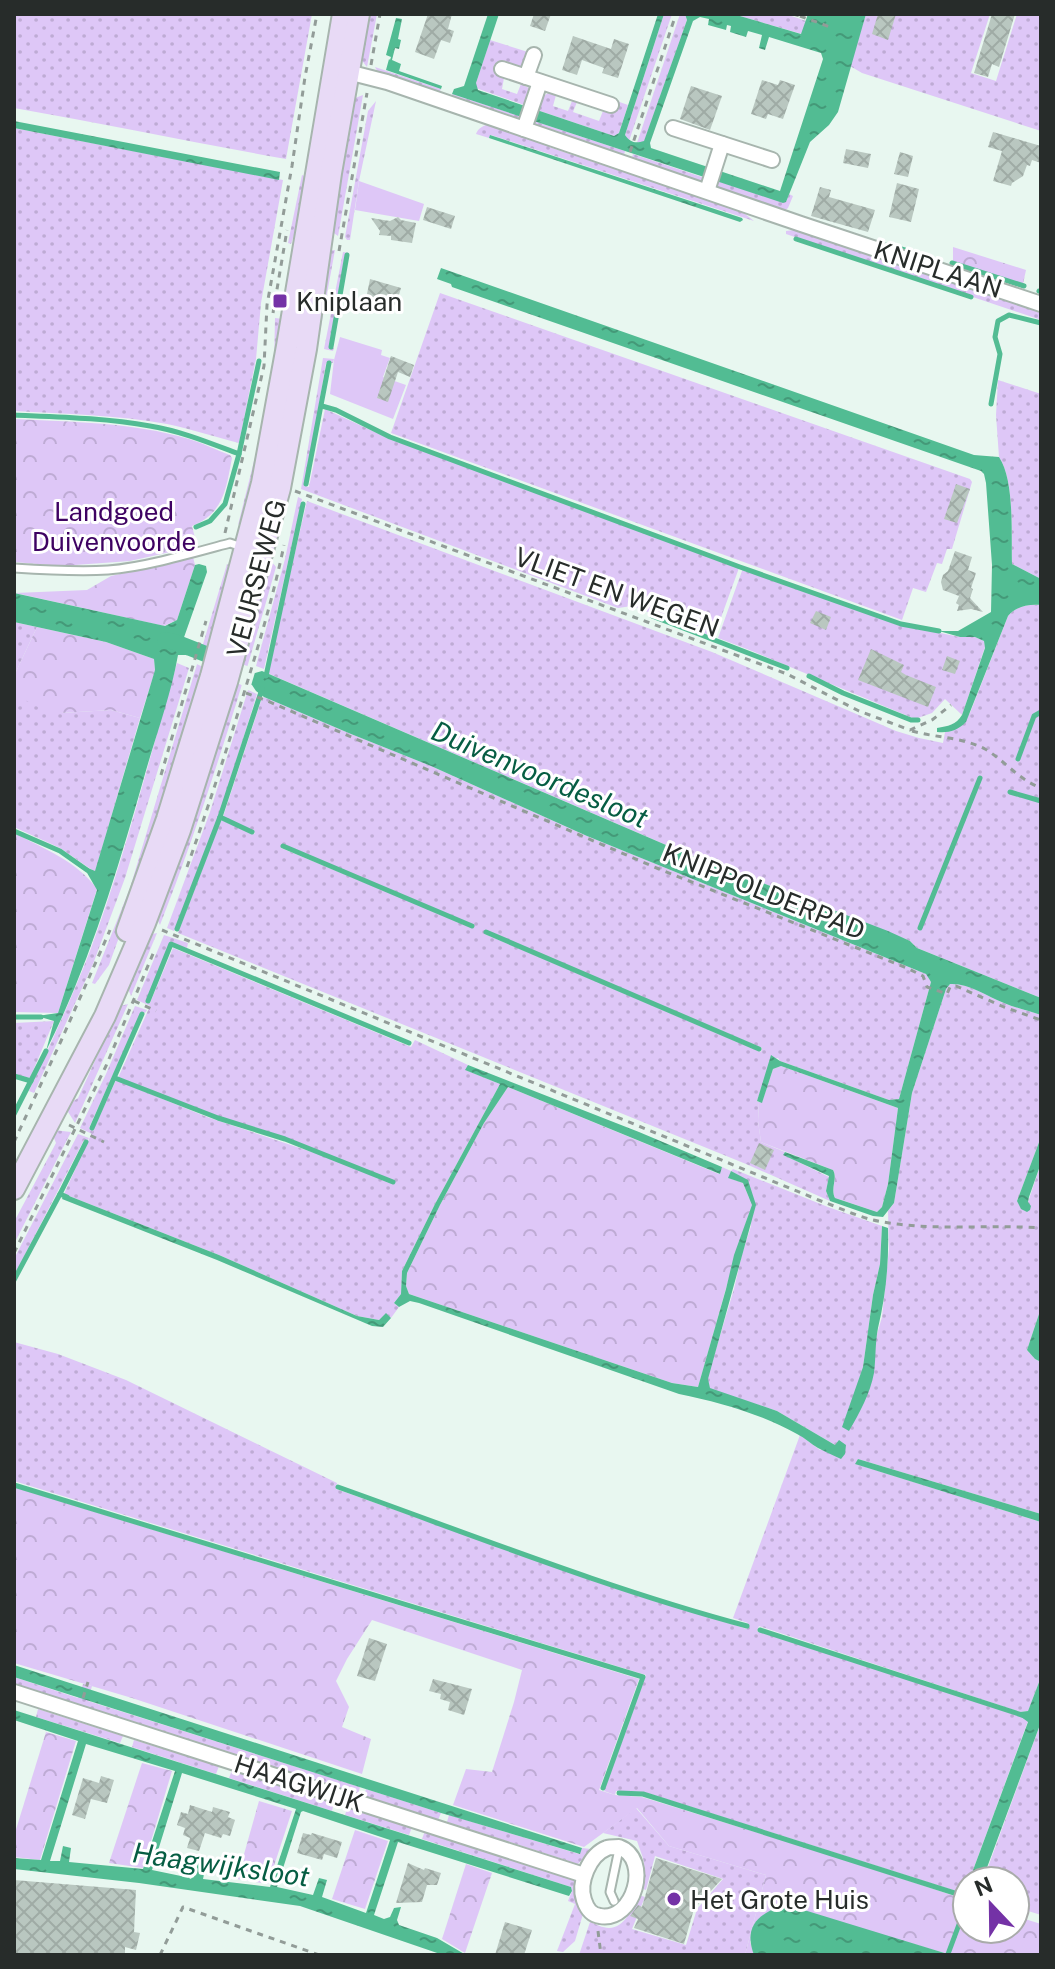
<svg xmlns="http://www.w3.org/2000/svg" width="1055" height="1969" font-family="'Public Sans',sans-serif">
	<style>
		.grass { fill: url(#grass-dots); fill-rule: evenodd }
		.forest { fill: url(#forest-crowns) }
		.garden { fill: #dec7f7 }
		.water { fill: url(#water-ripples); fill-rule: evenodd }
		.pier { fill: #e8f7f0 }
		.lines { fill: none; stroke-linecap: round; stroke-linejoin: round }
		.stream { stroke: #52bc93; stroke-width: 5 }
		.canal { stroke: #52bc93; stroke-width: 16 }
		.building { fill: url(#building-cross-hatch) }
		.service-casing { stroke: #a7b5ae; stroke-width: 11 }
		.minor-casing { stroke: #a7b5ae; stroke-width: 18 }
		.secondary-casing { stroke: #a7b5ae; stroke-width: 24 }
		.path { stroke: #929c98; stroke-width: 3; stroke-dasharray: 6 6; stroke-linecap: butt }
		.service { stroke: #fff; stroke-width: 7 }
		.minor { stroke: #fff; stroke-width: 14 }
		.secondary { stroke: #e8daf6; stroke-width: 20 }
		.poi-dot { fill: #7432a6; stroke: #fff; stroke-width: 3 }
		.labels { text-anchor: middle; dominant-baseline: central; stroke-width: 6; stroke-linejoin: round; paint-order: stroke }
		.street-label { font-size: 26px; fill: #272c2a; stroke: #fff }
		.poi-label { font-size: 26px; fill: #272c2a; stroke: #fff; text-anchor: start }
		.park-label { font-size: 26px; fill: #3e0262; stroke: #fff }
		.water-label { font-size: 28px; font-style: italic; fill: #065d43; stroke: #fff }
	</style>
	<defs>
		<pattern id="grass-dots" width="8" height="8" patternUnits="userSpaceOnUse" patternTransform="scale(2)"><rect width="8" height="8" fill="#dec7f7"/><path d="M2 2h.1M6 6h.1" fill="none" stroke="#beabd4" stroke-width="1.8" stroke-linecap="round"/></pattern>
		<pattern id="forest-crowns" width="20" height="18" patternUnits="userSpaceOnUse" patternTransform="scale(2)"><rect width="20" height="18" fill="#dec7f7"/><path d="M2 6a3 3 0 1 1 6 0M12 15a3 3 0 1 1 6 0" fill="none" stroke="#beabd4"/></pattern>
		<pattern id="water-ripples" width="26" height="14" patternUnits="userSpaceOnUse" patternTransform="scale(2)"><rect width="26" height="14" fill="#52bc93"/><path d="M2 4q2-2 4 0t4 0M15 11q2-2 4 0t4 0" fill="none" stroke="#449978"/></pattern>
		<pattern id="building-cross-hatch" width="8" height="8" patternUnits="userSpaceOnUse" patternTransform="scale(2)"><rect width="8" height="8" fill="#b9c7c0"/><path d="M0 0l8 8M0 8l8-8" fill="none" stroke="#9faba5"/></pattern>
	</defs>
	<rect width="100%" height="100%" fill="#e8f7f0"/>
	<g class="grass">
		<path d="M14,14h298l-26,145c-91,-16 -181,-35 -272,-51z"/>
		<path d="M365,14h12l-10,53c-14,-16 -6,-34 -2,-53z"/>
		<polygon points="664,14 672,14 629,141 625,135"/>
		<polygon points="680,14 685,14 687,20 644,142 637,143"/>
		<polygon points="733,14 786,14 806,21 802,34"/>
		<polygon points="866,14 990,14 971,73 996,81 1017,14 1041,14 1041,131 862,73 850,66"/>
		<polygon points="490,40 531,53 524,68 498,73 504,78 502,89 517,94 521,84 531,89 527,106 476,88 476,83"/>
		<polygon points="375,67 441,89 439,93 379,74"/>
		<polygon points="548,93 556,95 553,106 568,111 572,101 577,102 573,112 599,121 603,111 610,113 614,100 628,105 619,133 614,136 537,110 541,98"/>
		<polygon points="452,94 523,117 522,121 453,100"/>
		<polygon points="363,95 338,236 331,231 350,100"/>
		<polygon points="376,101 359,181 350,240 347,240 345,237 368,111"/>
		<polygon points="534,121 625,151 624,155 621,156 533,127"/>
		<path d="M490,124l57,18 2,5 51,17h10l125,42 19,15 -263,-86 -2,3 -13,-4c2,-6 8,-9 14,-10z"/>
		<path d="M14,128l269,52 -22,123 -5,56 -17,84c-23,-6 -48,-14 -72,-19 -50,-9 -102,-10 -153,-13z"/>
		<polygon points="633,154 705,178 704,182 701,183 635,161 632,158"/>
		<polygon points="302,175 307,177 306,200 291,244 288,243"/>
		<polygon points="717,181 786,202 789,194 793,196 788,208 784,211 716,188"/>
		<polygon points="802,229 1002,297 1013,303 1041,313 1041,320 786,234 786,231"/>
		<polygon points="335,250 318,343 313,342 329,251"/>
		<polygon points="343,252 349,253 349,255 345,255 329,347 334,348 333,351 324,349"/>
		<polygon points="440,293 970,479 972,482 952,549 947,549 942,564 937,563 926,592 913,588 902,620 391,433"/>
		<polygon points="275,318 283,319 284,334 244,518 238,525 255,457 274,365"/>
		<polygon points="323,358 334,359 333,363 326,363 305,486 309,487 325,409 390,439 739,568 714,637 632,606 618,608 301,489"/>
		<path d="M998,380l43,14v185l-29,-15c-1,-29 3,-83 -13,-107l-3,-42z"/>
		<polygon points="298,497 302,499 264,669 256,666 285,559"/>
		<path d="M307,501l405,151 184,79 23,7 24,5 2,-11 7,-1 18,-18 38,-97c8,-10 21,-12 33,-11v196l-6,-1 6,2v196l-124,-50 -7,-7 -103,-41 -120,-46 -420,-181z"/>
		<path d="M270,560l6,7c-34,121 -70,240 -116,358l-6,-12z"/>
		<polygon points="227,564 229,566 231,580 153,843 109,965 95,984 92,983 130,888"/>
		<polygon points="743,568 901,625 960,637 975,637 984,641 985,647 962,715 945,699 932,713 915,719 752,651 718,638"/>
		<polygon points="14,622 37,627 14,676 61,713 111,710 140,718 95,872 60,848 14,827"/>
		<path d="M177,663l12,5 -64,210 -32,86 -59,129 -5,-2c21,-46 43,-93 61,-140 35,-94 59,-192 87,-288z"/>
		<polygon points="248,690 257,694 219,816 174,931 167,928 210,812"/>
		<path d="M264,697l87,37 80,32 156,70 339,138 5,8 -32,117 -10,1 -109,-39 -2,-3 -9,2 1,4 -13,37 2,1 -1,19 3,21 24,10 -1,3 45,22 -3,14 4,10 -84,-37 -568,-231 43,-113 33,14 1,-1 -32,-16 38,-116zM282,844l192,81v3l-193,-80zM485,930l277,118 -1,4 -276,-118z"/>
		<polygon points="157,933 131,996 125,981 144,936"/>
		<polygon points="164,935 188,943 187,948 170,943 146,1001 150,1003 173,948 411,1047 415,1040 468,1065 466,1070 500,1084 435,1204 402,1271 401,1294 394,1303 399,1307 391,1318 386,1314 379,1320 357,1316 219,1255 64,1194 116,1080 207,1117 330,1158 394,1184 395,1182 295,1141 218,1117 118,1078 150,1006 137,1000"/>
		<path d="M950,984c20,-1 36,12 54,19 12,5 25,8 37,12v122l-24,64 11,1 13,-39v145l-14,42 8,9 6,3v152l-183,-55 -2,5 185,58v155l-13,34 -8,1 -261,-86 -2,5 263,85 8,5 -59,160h-2l-2,13 -321,-102 -28,-1 -1,4 -11,-4 42,-116 -632,-194v-139l44,12 68,26 211,103 -1,6 261,92 150,48 1,-6 -15,-5 67,-183 20,15 15,-5 -58,-34 -67,-22 -3,-10 27,-90 8,-35 9,-28 -3,-45 -17,-10 2,-2 95,38 54,19 -2,38 -7,31 -10,72 -6,22 -8,41 33,-113 7,-68 -1,-38 6,-8 18,-110 34,-104z"/>
		<polygon points="128,1004 75,1123 65,1107 78,1098 110,1028 111,1012 113,1008"/>
		<polygon points="135,1006 147,1010 145,1013 141,1012 89,1128 93,1130 92,1134 80,1128 106,1074"/>
		<polygon points="54,1021 30,1078 14,1074 14,1023"/>
		<polygon points="54,1130 71,1132 14,1244 14,1222 56,1143 52,1133"/>
		<polygon points="78,1134 89,1138 87,1141 84,1140 14,1276 14,1259"/>
		<polygon points="14,1677 78,1698 83,1684 92,1686 88,1701 360,1787 358,1794 14,1686"/>
		<polygon points="38,1709 123,1736 120,1743 36,1717"/>
		<polygon points="1041,1722 1041,1915 1015,1907 1015,1881 983,1881"/>
		<polygon points="134,1740 219,1766 216,1774 132,1747"/>
		<polygon points="232,1770 334,1802 332,1811 229,1778"/>
		<polygon points="366,1789 441,1813 438,1820 364,1796"/>
		<polygon points="348,1806 412,1827 409,1835 345,1815"/>
		<path d="M636,1808l33,38 97,29 -21,80h-166l11,-33c5,2 13,6 19,6 16,0 24,-21 30,-33l6,2 -13,32 54,16 11,-36 26,-30 -68,-23 -9,34 -6,-2c7,-25 5,-24 -3,-47l-34,-8z"/>
		<polygon points="449,1815 579,1854 582,1848 591,1849 578,1864 447,1822"/>
		<polygon points="425,1831 575,1879 575,1897 583,1914 575,1941 563,1952 557,1951 575,1904 568,1901 572,1891 571,1887 422,1839"/>
	</g>
	<g class="forest">
		<polygon points="953,247 1026,270 1023,284 953,262"/>
		<path d="M14,419c58,3 118,3 175,20 14,4 27,11 41,16l2,3c-6,31 -8,55 -40,68l5,20 -67,15 -69,5 -47,-4z"/>
		<polygon points="193,557 195,565 177,620 164,626 15,593 87,590 111,576"/>
		<polygon points="37,627 106,642 154,659 155,671 140,718 111,710 61,713 46,711 21,698 17,692 14,676"/>
		<path d="M14,833c29,15 64,29 83,56l-39,124 -44,-1z"/>
		<path d="M781,1066l117,42 -10,76 -6,23 -5,5 -42,-14c-5,-10 3,-19 -2,-28l-72,-28 -3,-21 1,-19h3l11,-33z"/>
		<path d="M508,1087l211,87 3,-7 9,4 -2,7 14,5 9,22c-21,60 -36,121 -54,182l-26,-4 -263,-89 -3,-8 1,-13 33,-68 44,-82z"/>
		<polygon points="14,1487 639,1679 599,1790 615,1795 642,1797 830,1855 967,1900 967,1929 1015,1929 1015,1916 1041,1924 1041,1955 951,1955 845,1924 750,1941 754,1955 745,1955 766,1875 669,1846 637,1808 584,1847 453,1805 466,1769 492,1772 514,1702 522,1670 372,1620 347,1659 336,1681 349,1707 342,1727 371,1739 362,1774 132,1698 14,1663"/>
		<polygon points="46,1732 76,1741 40,1860 14,1857 14,1836"/>
		<polygon points="142,1763 172,1771 143,1868 109,1863"/>
		<polygon points="259,1801 292,1811 268,1884 237,1879"/>
		<polygon points="355,1830 388,1841 365,1909 332,1899"/>
		<polygon points="466,1864 492,1873 465,1953 442,1939"/>
	</g>
	<g class="garden">
		<polygon points="359,181 424,204 419,221 355,210"/>
		<polygon points="340,337 382,350 381,355 390,358 383,377 406,385 393,419 330,394 334,360"/>
	</g>
	<g class="water">
		<path d="M488,14h11l-23,69 2,7 136,46 5,-3 39,-119h6l-39,121c5,7 10,9 19,6l43,-121 -2,-6h48l68,20 7,-20h58l-28,98 -9,13 -19,17 -24,60 -3,1 -331,-109 2,-5 10,-3zM700,17l9,2 -1,6 18,5 1,-5 4,1 -1,6 16,5 2,-6 14,4 -3,13 6,2 4,-13 52,16 2,6 -43,132 -129,-43 -1,-5 43,-122z"/>
		<polygon points="396,18 402,19 398,39 401,40 399,49 395,48 392,60 401,64 399,71 442,86 441,89 386,70 389,59 390,60 391,57 386,55"/>
		<polygon points="14,121 280,172 279,180 14,128"/>
		<polygon points="490,135 742,218 743,220 740,222 489,138"/>
		<path d="M441,268l533,187 25,2c16,24 12,78 13,107l29,15v26c-12,-1 -25,1 -33,11l-42,106c-9,9 -17,11 -29,10v-4c11,-2 19,-3 25,-13l23,-67 -1,-7 -9,-4h-15l-21,-6h19l33,-19 1,-47 -6,-82 -2,-9 -3,-3 -529,-184 -1,-3 -14,-5z"/>
		<path d="M199,564l7,2 1,6 -25,71 5,6 68,24 7,-2 425,183 201,77 22,10 7,7 124,50v17c-12,-4 -25,-7 -37,-12 -18,-7 -35,-20 -54,-19l-4,5 -34,104 -18,110 -11,14 -10,-1 -43,-15 -4,-10 3,-15 -46,-21 2,-3 48,18c5,9 -3,18 2,28l42,14 5,-5 6,-23 10,-76 -117,-42 -8,3 -11,34 -5,-2 14,-46 9,6 109,39 10,-1 32,-117 -5,-8 -339,-138 -156,-70 -80,-32 -87,-37 -8,-6 -4,-6 -66,-30h-8c-7,40 -22,80 -33,119 -27,95 -55,189 -99,277l8,-30 -17,-5 21,-3 39,-123 -14,-24 12,5 60,-201 -1,-11 -48,-17 -92,-20v-29l151,33 12,-6 18,-55z"/>
		<path d="M468,1065l171,67 83,35 -2,7 -212,-87 -24,36 -44,82 -33,68 -1,13 3,8 263,89 26,4 28,-98 8,-34 18,-50 -9,-22 -15,-5 3,-7 17,9 8,25 -48,174 2,9 67,23 58,34 4,-5 7,5 -1,9 -4,5c-8,-4 -16,-7 -23,-11 -7,-4 -13,-10 -21,-14 -36,-20 -78,-32 -118,-40l-260,-91 -9,-2 -11,6 -5,-4 7,-9 1,-23 33,-67 65,-120 -35,-14z"/>
		<polygon points="1041,1137 1041,1163 1029,1197 1028,1202 1031,1206 1030,1210 1027,1212 1021,1209 1017,1201"/>
		<polygon points="64,1194 219,1255 357,1316 379,1320 386,1313 391,1318 383,1327 372,1326 217,1260 62,1199"/>
		<path d="M882,1226l6,2c1,34 -2,67 -10,100 -3,15 -2,30 -4,45 -4,21 -14,39 -25,58l-7,-4 21,-60 10,-72 7,-31z"/>
		<polygon points="1041,1308 1041,1362 1035,1359 1027,1350"/>
		<polygon points="858,1459 1041,1514 1041,1522 855,1464"/>
		<polygon points="14,1665 582,1848 580,1854 441,1813 14,1677"/>
		<polygon points="1041,1677 1041,1722 982,1881 969,1881 1028,1722 1020,1716 1020,1712 1028,1711"/>
		<path d="M14,1710l557,177 1,4 -3,5 -171,-54 -24,73 10,4 6,-2 4,-9 7,-1 -4,13 2,5 38,13 29,17h-23l-143,-49 -161,-23 -125,-14v-11l27,2 37,-119 -64,-21zM86,1744l89,27 -32,98 -74,-7 2,-14 -8,-2 -3,15h-10zM182,1773l114,36 -26,78 -67,-8 3,-14 -8,-2 -4,14 -4,2 -2,-4 4,-12 -7,-2 -4,15 -29,-6zM303,1811l87,29 -24,73 -44,-16 5,-17 -8,-2 -6,17 -36,-8 24,-75z"/>
		<path d="M781,1906l23,4 147,45h-197c-10,-27 2,-40 27,-49z"/>
	</g>
	<polygon class="pier" points="189,646 256,669 250,689 186,659"/>
	<g class="lines">
		<g class="stream">
			<polyline points="796,239 971,297"/>
			<polyline points="887,245 919,254"/>
			<polyline points="952,263 1024,286"/>
			<polyline points="1039,291 1041,292"/>
			<polyline points="331,347 347,255"/>
			<polyline points="991,404 1000,354 995,337 998,321 1009,315 1041,323"/>
			<polyline points="322,406 336,410 390,437 740,567 901,624 939,631"/>
			<path d="M14,415c46,2 91,3 136,11 31,5 60,17 89,28"/>
			<polyline points="306,484 329,363"/>
			<polyline points="196,527 210,521 225,504 239,454 259,361"/>
			<polyline points="652,616 787,668"/>
			<polyline points="266,676 303,504"/>
			<polyline points="809,676 843,693 911,720 918,720"/>
			<polyline points="1018,759 1034,716 1041,712"/>
			<polyline points="1010,792 1041,801"/>
			<polyline points="220,817 252,832"/>
			<polyline points="14,831 60,851 87,870"/>
			<polyline points="283,846 472,926"/>
			<polyline points="920,928 980,778"/>
			<polyline points="177,929 220,817 262,689"/>
			<polyline points="486,932 759,1049"/>
			<polyline points="148,1001 171,944 409,1043"/>
			<polyline points="14,1017 41,1017"/>
			<polyline points="14,1076 31,1081"/>
			<polyline points="115,1078 218,1118 285,1139 393,1182"/>
			<polyline points="14,1114 46,1051"/>
			<polyline points="92,1128 142,1014"/>
			<polyline points="60,1194 86,1142"/>
			<polyline points="14,1280 60,1194 67,1197"/>
			<polyline points="14,1485 643,1677 603,1788"/>
			<path d="M338,1487c135,48 270,102 409,139"/>
			<polyline points="760,1630 1025,1716"/>
			<polyline points="619,1793 643,1794 967,1897"/>
			<polyline points="948,1954 967,1903"/>
		</g>
		<polyline class="canal" points="165,640 175,642 226,662"/>
	</g>
	<g class="building">
		<polygon points="428,14 452,14 448,29 454,31 450,43 441,40 434,59 415,52"/>
		<polygon points="534,14 551,14 545,31 530,26"/>
		<polygon points="878,14 896,14 888,40 872,34"/>
		<polygon points="992,14 1015,14 999,67 992,64 988,77 974,73"/>
		<polygon points="573,36 611,49 614,39 629,44 618,78 602,73 604,68 582,60 577,75 562,70"/>
		<polygon points="762,80 778,85 780,80 795,85 783,119 768,114 766,119 751,114"/>
		<polygon points="691,86 722,96 710,130 680,119"/>
		<polygon points="993,132 1041,146 1041,163 1032,160 1030,166 1027,165 1023,176 1012,183 1011,186 993,181 1002,151 988,147"/>
		<polygon points="846,149 871,154 868,168 843,163"/>
		<polygon points="900,152 913,156 908,177 894,174"/>
		<polygon points="897,183 919,189 911,222 889,217"/>
		<polygon points="820,187 831,190 829,197 875,210 868,232 811,216"/>
		<polygon points="427,207 455,216 451,229 423,220"/>
		<polygon points="398,217 401,220 416,223 412,243 391,240 391,236 379,235 380,231 371,218 390,221"/>
		<polygon points="370,279 401,288 396,305 385,303 382,314 364,309"/>
		<polygon points="391,356 414,365 410,377 398,372 388,402 377,398"/>
		<polygon points="956,484 970,489 957,523 944,519"/>
		<polygon points="955,551 972,557 968,570 976,573 971,588 973,589 970,598 983,612 971,609 957,611 959,605 956,603 959,596 943,590 941,582 943,575 948,571"/>
		<polygon points="816,611 831,617 826,630 810,623"/>
		<polygon points="871,649 904,665 901,672 906,675 936,687 928,707 858,680"/>
		<polygon points="947,656 960,661 955,674 942,670"/>
		<polygon points="759,1143 774,1150 765,1170 750,1163"/>
		<polygon points="369,1638 387,1644 375,1681 357,1676"/>
		<polygon points="433,1679 472,1689 464,1715 448,1710 450,1702 440,1699 441,1694 429,1691"/>
		<polygon points="101,1776 114,1780 107,1803 91,1799 85,1819 72,1815 83,1778 99,1783"/>
		<polygon points="190,1805 212,1812 213,1807 230,1812 228,1817 235,1820 230,1836 223,1834 221,1838 205,1833 199,1851 187,1848 190,1838 183,1835 185,1828 177,1825 181,1812 188,1814"/>
		<polygon points="303,1833 311,1835 312,1833 342,1842 337,1858 324,1854 322,1860 297,1853"/>
		<polygon points="656,1858 722,1879 694,1909 684,1944 634,1928 638,1919 630,1916 638,1905 642,1907"/>
		<polygon points="408,1863 424,1870 425,1868 441,1873 437,1885 427,1885 422,1902 396,1903"/>
		<polygon points="14,1880 136,1890 134,1932 140,1933 136,1950 125,1947 125,1955 14,1955"/>
		<polygon points="505,1922 532,1930 524,1955 495,1955"/>
	</g>
	<g class="lines">
		<g class="service-casing">
			<g id="service">
				<path d="M14,568c31,2 62,4 94,2 37,-3 85,-17 122,-27l12,4"/>
				<polyline points="614,1901 610,1892 619,1849"/>
			</g>
		</g>
		<g class="minor-casing">
			<g id="minor">
				<polyline points="502,69 611,105"/>
				<polyline points="340,70 387,82 801,224 1041,304"/>
				<polyline points="526,77 534,55"/>
				<polyline points="673,128 772,160"/>
				<polyline points="524,129 540,82"/>
				<polyline points="707,191 722,144"/>
				<polyline points="14,1692 584,1875"/>
				<path d="M619,1847c33,12 15,75 -19,69 -9,-1 -13,-7 -16,-16 -6,-17 5,-45 23,-52 2,-1 10,-1 12,-1z"/>
			</g>
		</g>
		<g class="secondary-casing">
			<g id="secondary">
				<polyline points="127,931 167,819 211,676 262,483 287,346 343,14"/>
				<polyline points="14,1189 105,1016 145,923 180,830 227,682 280,488 306,349 331,173 359,14"/>
			</g>
		</g>
		<g class="path">
			<polyline points="793,14 800,16 801,14"/>
			<polyline points="800,16 830,27"/>
			<polyline points="371,65 380,14"/>
			<polyline points="630,152 676,14"/>
			<polyline points="339,251 367,93"/>
			<polyline points="273,313 287,230"/>
			<polyline points="295,491 787,674 859,711 910,730 932,720 951,705"/>
			<polyline points="225,533 264,366 267,305 292,166 305,77 317,14"/>
			<polyline points="246,693 265,700 659,869 907,968 923,976 927,987 947,994 950,987 956,986 1004,1007 1041,1020"/>
			<path d="M912,731c25,7 50,6 73,18 19,11 34,31 56,39"/>
			<polyline points="161,775 206,621"/>
			<path d="M187,867c18,-50 34,-100 50,-151 17,-56 35,-113 47,-171"/>
			<path d="M162,930l659,271c17,6 35,15 52,19 54,12 114,4 168,8"/>
			<polyline points="134,1001 156,1011"/>
			<polyline points="69,1125 104,1142"/>
			<polyline points="14,1142 61,1041 110,930"/>
			<polyline points="14,1253 106,1066 155,949"/>
			<polyline points="83,1698 88,1682"/>
			<polyline points="598,1931 601,1955"/>
			<polyline points="160,1955 183,1907 319,1955"/>
		</g>
		<use href="#service" class="service"/>
		<use href="#minor" class="minor"/>
		<use href="#secondary" class="secondary"/>
	</g>
	<g class="poi-dot">
		<rect x="272" y="293" width="16" height="16" rx="4"/>
		<circle cx="674" cy="1899" r="8"/>
	</g>
	<g class="labels">
		<g class="street-label">
			<text transform="translate(938 269) rotate(18)">KNIPLAAN</text>
			<text transform="translate(256 578) rotate(-75)">VEURSEWEG</text>
			<text transform="translate(617 592) rotate(20)">VLIET EN WEGEN</text>
			<text transform="translate(764 891) rotate(22)">KNIPPOLDERPAD</text>
			<text transform="translate(299 1783) rotate(18)">HAAGWIJK</text>
		</g>
		<g class="poi-label">
			<text x="296" y="301">Kniplaan</text>
			<text x="690" y="1899">Het Grote Huis</text>
		</g>
		<g class="park-label">
			<text x="114" y="511">Landgoed<tspan x="114" dy="30">Duivenvoorde</tspan></text>
		</g>
		<g class="water-label">
			<text transform="translate(540 774) rotate(23)">Duivenvoordesloot</text>
			<text transform="translate(221 1864) rotate(8)">Haagwijksloot</text>
		</g>
	</g>
	<rect width="1055" height="1969" fill="none" stroke="#272c2a" stroke-width="32"/>
	<g transform="translate(991 1905) rotate(338)"><circle r="38" fill="#ffffff" stroke="#a9abaa" stroke-width="2"/>
	<path d="M0-6L14 30L0 20L-14 30Z" fill="#7432a6"/>
	<text y="-12" font-size="22" font-weight="bold" text-anchor="middle" fill="#272c2a">N</text>
	</g>
</svg>
